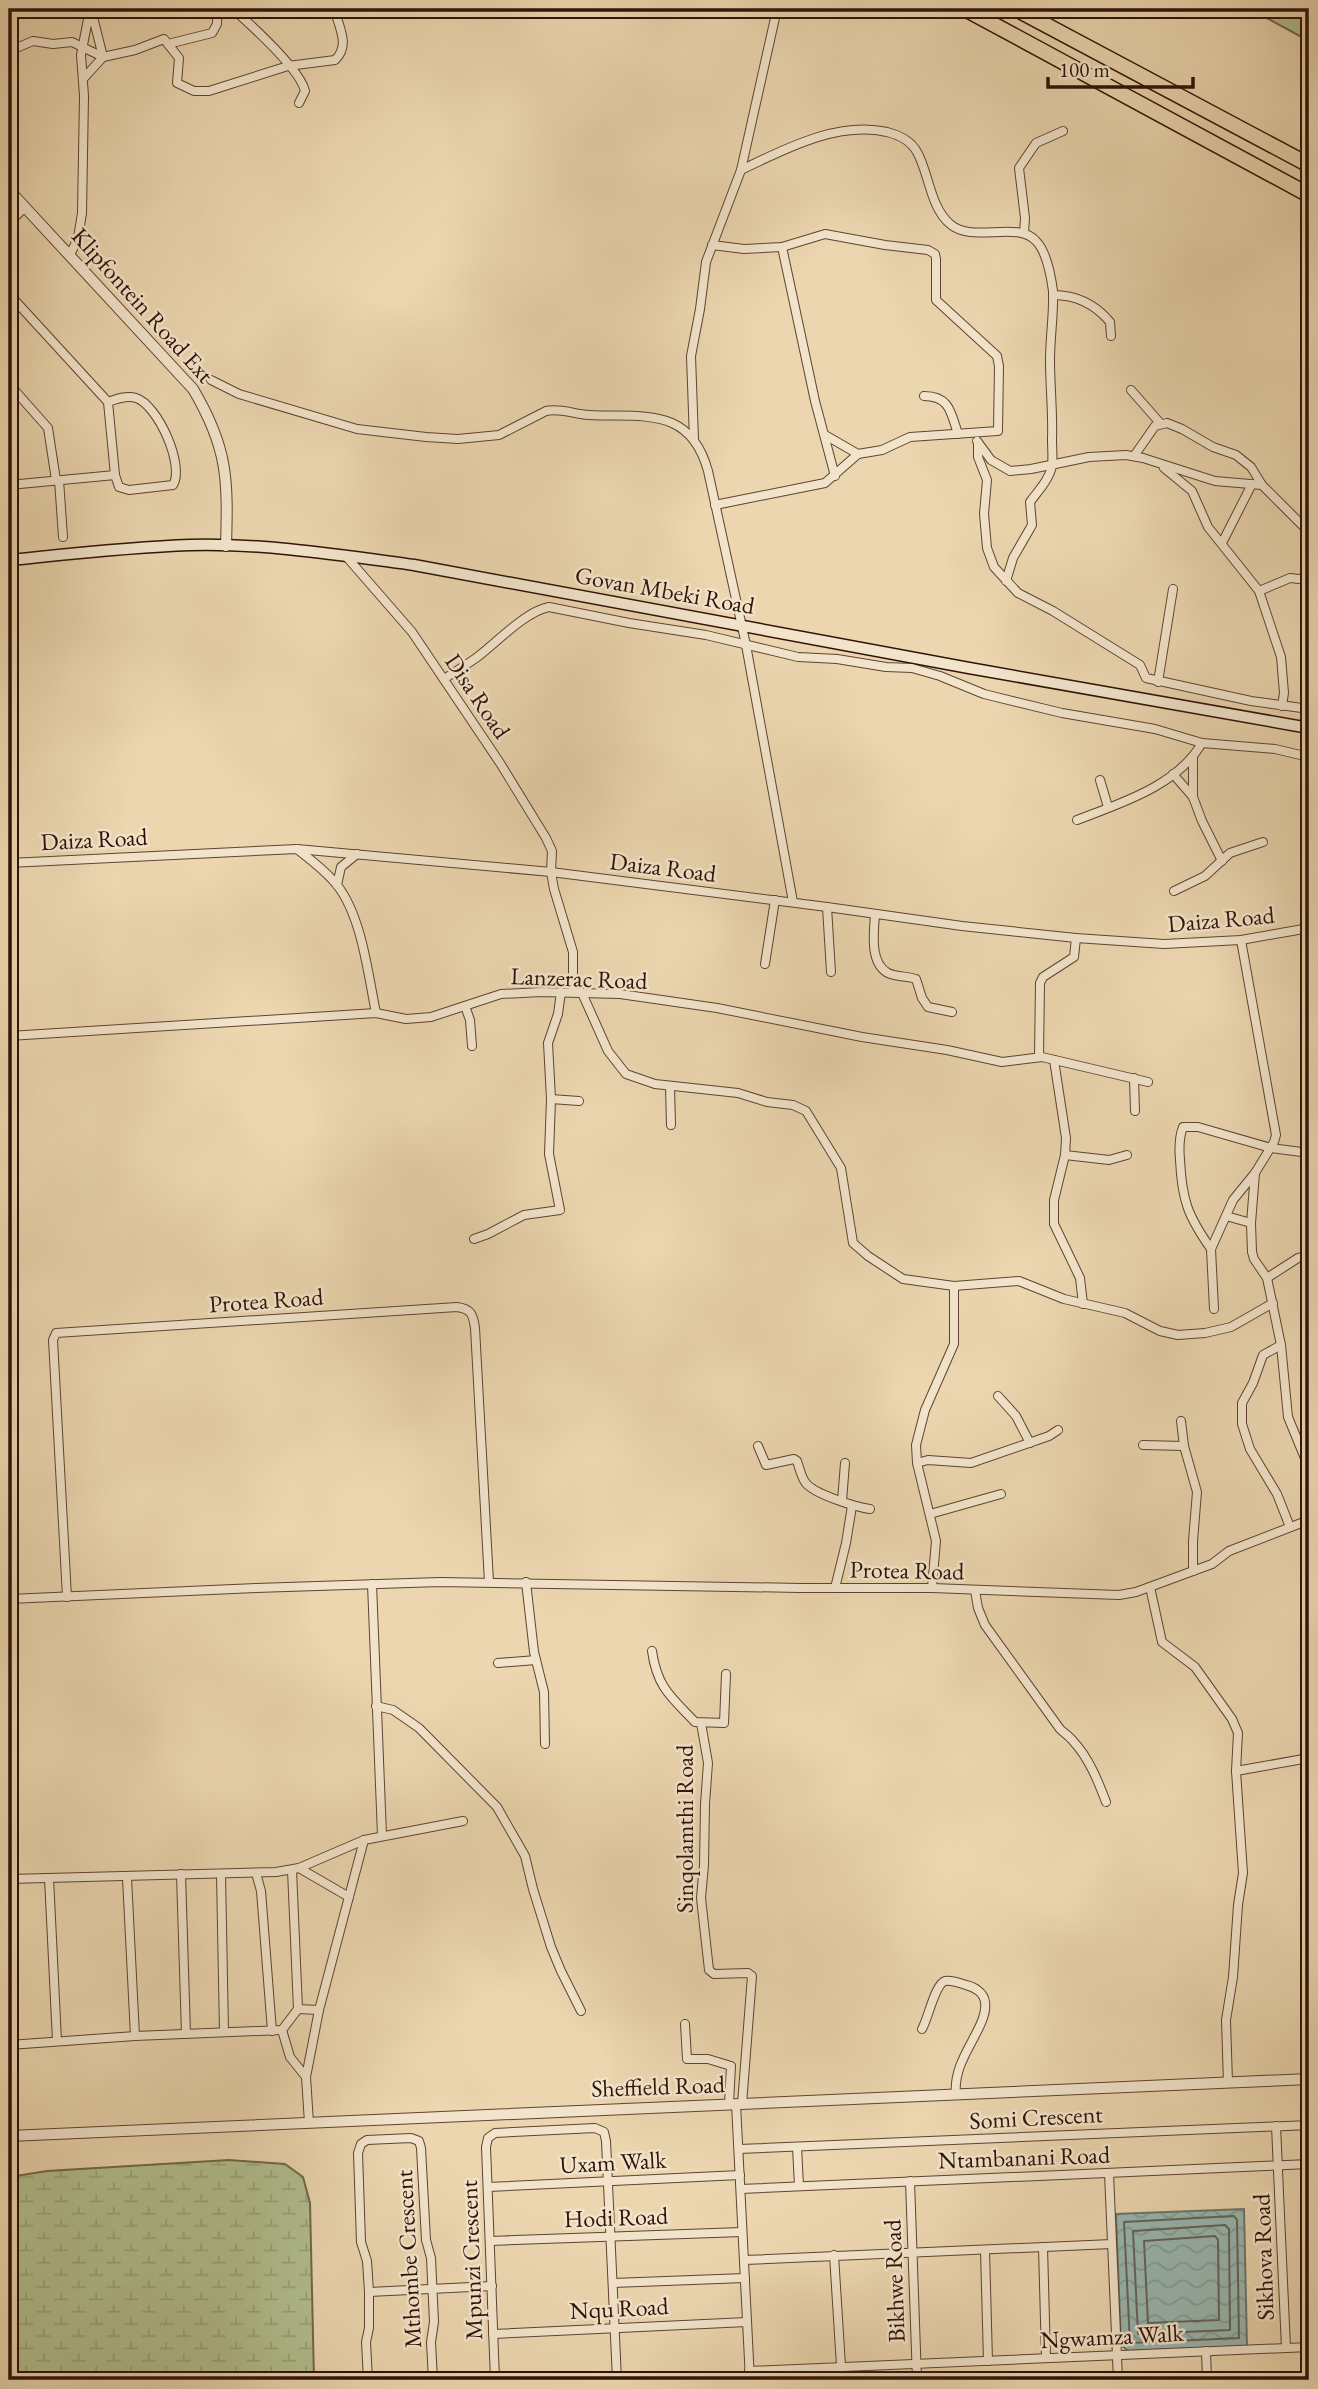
<svg xmlns="http://www.w3.org/2000/svg" width="1318" height="2389" font-family="'EB Garamond',serif">
	<style>
		.grass { fill: #b2bf8f; stroke: #70684b; stroke-width: 2 }
		.wetland { fill: url(#wetland-marsh); stroke: #70684b; stroke-width: 2 }
		.water { fill: url(#water-waves); stroke: #6f766d; stroke-width: 2 }
		.lines { fill: none; stroke-linecap: round; stroke-linejoin: round }
		.shore { stroke: #64655c; stroke-width: 2 }
		.minor-casing { stroke: #5e4331; stroke-width: 10 }
		.tertiary-casing { stroke: #5e4331; stroke-width: 12 }
		.secondary-casing { stroke: #2f1207; stroke-width: 13 }
		.motorway-casing { stroke: #2f1207; stroke-width: 17 }
		.minor { stroke: #f2e4cb; stroke-width: 8 }
		.tertiary { stroke: #f2e4cb; stroke-width: 10 }
		.secondary { stroke: #f2e4cb; stroke-width: 10 }
		.motorway { stroke: #ebd6af; stroke-width: 14 }
		.labels { text-anchor: middle; dominant-baseline: central; stroke-width: 5; stroke-linejoin: round; paint-order: stroke }
		.street-label { font-size: 24px; fill: #2f1207; stroke: #f2e4cb }
	</style>
	<defs>
		<pattern id="wetland-marsh" width="20" height="14" patternUnits="userSpaceOnUse" patternTransform="scale(1.75)"><rect width="20" height="14" fill="#b2bf8f"/><path d="M1 5h8M5 5V1M11 12h8M15 12V8" fill="none" stroke="#99a37a"/></pattern>
		<pattern id="water-waves" width="16" height="10" patternUnits="userSpaceOnUse" patternTransform="scale(1.75)"><rect width="16" height="10" fill="#99b8b1"/><path d="M0 5q4-4 8 0t8 0" fill="none" stroke="#849d97"/></pattern>
	</defs>
	<rect width="100%" height="100%" fill="#ebd6af"/>
	<filter id="stains"><feTurbulence type="fractalNoise" baseFrequency=".00286" numOctaves="4"/><feColorMatrix values="0 0 0 0 .2 0 0 0 0 .09 0 0 0 0 .02 0 0 0 .5 -.17"/></filter>
	<radialGradient id="worn" r=".72"><stop offset=".6" stop-color="#630" stop-opacity="0"/><stop offset="1" stop-color="#630" stop-opacity=".3"/></radialGradient>
	<polygon class="grass" points="1250,9 1309,9 1309,41"/>
	<polygon class="wetland" points="229,2160 285,2164 303,2177 310,2203 314,2380 9,2380 9,2177 47,2171"/>
	<polygon class="water" points="1244,2209 1247,2346 1128,2351 1121,2345 1116,2214"/>
	<g class="lines">
		<g class="shore">
			<polygon points="1234,2216 1237,2220 1239,2338 1130,2343 1124,2222"/>
			<polygon points="1225,2225 1229,2229 1230,2330 1138,2334 1133,2231"/>
			<polygon points="1215,2236 1218,2240 1219,2320 1148,2323 1144,2241"/>
		</g>
		<g class="minor-casing">
			<g id="minor">
				<path d="M91,9l12,48 32,-7 29,-11 15,19 -2,25 17,8h15l79,-25 47,-6c14,-13 6,-29 1,-45"/>
				<path d="M233,9c18,16 67,60 72,82l-6,12"/>
				<polyline points="168,44 212,33 217,24 217,9"/>
				<polyline points="9,51 33,41 53,44 72,42 103,57 83,79"/>
				<path d="M741,170c44,-21 96,-49 146,-38 12,3 24,9 30,20 12,21 13,55 33,72 23,20 67,-4 86,17 10,10 15,35 17,50 1,22 -3,46 -3,69 0,26 3,53 2,79 0,9 1,19 0,27 -3,14 -14,25 -22,36l2,23 -19,33 -7,23"/>
				<polyline points="9,223 25,207"/>
				<polyline points="1024,233 1025,218 1019,168 1036,143 1063,131"/>
				<polyline points="712,245 744,249 782,247 825,234 885,245 928,250 935,254 936,259 936,300 997,356 999,366 998,431 910,437 882,450 858,454 825,483 715,505"/>
				<polyline points="782,247 815,401 835,476"/>
				<polyline points="70,255 78,238 82,213 84,96 81,55 90,9"/>
				<path d="M9,294l99,108 7,73 4,12 10,3 44,-5c12,-19 -15,-80 -37,-87 -9,-3 -20,1 -28,4"/>
				<path d="M1053,295c23,0 42,9 57,27l1,14"/>
				<path d="M211,380l28,14 118,35 69,8 32,2 41,-4 47,-24c14,-3 28,3 43,4 53,3 101,-10 119,56l38,174 47,257"/>
				<polyline points="9,384 48,428 56,480"/>
				<polyline points="1131,390 1160,423"/>
				<path d="M924,396c26,0 27,17 34,38"/>
				<polyline points="825,435 858,454"/>
				<polyline points="694,440 691,356 700,309 706,262 741,170 777,9"/>
				<polyline points="977,441 991,460 1010,471 1031,469 1089,457 1126,455 1143,458 1215,481 1262,485 1309,532"/>
				<polyline points="978,443 978,457 987,480 984,514 987,548 994,567 1018,593 1053,611 1140,665 1146,678 1251,701 1309,709"/>
				<polyline points="1134,456 1155,426 1167,423 1182,429 1213,447 1236,455 1251,467 1262,485"/>
				<polyline points="1164,468 1192,491 1208,527 1259,591 1281,657 1284,693 1282,706"/>
				<polyline points="59,480 63,537"/>
				<polyline points="9,485 115,475"/>
				<polyline points="1222,543 1252,484"/>
				<polyline points="345,555 412,632 500,763 546,838 552,851 551,872 554,889 573,952 573,992"/>
				<polyline points="1259,591 1290,578 1309,580"/>
				<path d="M444,679c11,-7 22,-14 32,-21 20,-15 50,-47 73,-51l80,16 77,12 92,22 39,2 49,8 26,1 28,8 44,18 78,19 93,16 47,14 73,6 34,8"/>
				<polyline points="1158,682 1173,589"/>
				<polyline points="1173,774 1193,797 1202,821 1222,861"/>
				<polyline points="1100,780 1108,807"/>
				<polyline points="1193,797 1193,758"/>
				<path d="M1077,820c44,-17 100,-34 125,-77"/>
				<path d="M297,849c14,11 29,22 40,36 25,32 31,89 39,128"/>
				<polyline points="9,863 297,849 551,872 827,907 962,926 1076,938 1164,944 1241,940 1309,928"/>
				<polyline points="337,885 341,867 357,854"/>
				<polyline points="1174,891 1205,876 1230,853 1263,842"/>
				<polyline points="827,907 831,972"/>
				<path d="M875,914c-1,17 -6,49 13,59 8,4 19,3 28,6l6,19 6,9 24,5"/>
				<polyline points="765,964 775,900"/>
				<polyline points="582,993 608,1051 626,1074 655,1084 738,1093 767,1102 793,1105 806,1111 841,1168 853,1243 868,1256 903,1279 954,1286 1019,1281 1064,1299 1125,1313 1160,1331 1178,1335 1205,1333 1231,1327 1273,1303"/>
				<polyline points="465,1006 470,1020 472,1046"/>
				<polyline points="1309,1011 1305,1036 1309,1048"/>
				<polyline points="9,1036 376,1013 406,1019 431,1017 501,994 541,992 620,994 717,1008 862,1037 947,1050 1002,1062 1042,1057 1148,1082"/>
				<polyline points="1039,1056 1040,983 1043,977 1074,957 1076,938"/>
				<polyline points="1054,1060 1066,1138 1065,1155 1054,1200 1054,1224 1080,1278 1083,1304"/>
				<polyline points="1134,1078 1135,1111"/>
				<polyline points="670,1086 671,1125"/>
				<polyline points="551,1099 579,1101"/>
				<polyline points="1065,1155 1109,1160 1127,1155"/>
				<polyline points="1255,1173 1251,1223 1252,1252 1254,1259 1267,1278 1281,1345 1288,1417 1309,1468"/>
				<polyline points="1226,1216 1251,1223"/>
				<polyline points="474,1239 488,1234 524,1215 560,1210 549,1154 551,1099 548,1043 558,1014 561,992"/>
				<path d="M1211,1249c-23,-33 -29,-48 -31,-89 -1,-11 -1,-23 3,-33h15l73,21 38,5"/>
				<polyline points="1267,1278 1298,1258 1309,1255"/>
				<polyline points="1214,1309 1211,1249 1233,1200 1255,1173 1274,1142 1276,1135 1241,940"/>
				<polyline points="1281,1345 1263,1355 1253,1383 1242,1403 1242,1424 1250,1449 1277,1494 1290,1527"/>
				<polyline points="998,1396 1016,1416 1030,1443"/>
				<polyline points="1181,1421 1184,1446 1197,1492 1193,1541 1193,1571"/>
				<polyline points="1143,1445 1184,1446"/>
				<path d="M758,1446l8,19 28,-6 3,2c2,6 4,15 8,21 8,12 51,25 65,27"/>
				<polyline points="917,1463 928,1460 971,1463 1049,1436 1058,1430"/>
				<polyline points="842,1501 845,1463"/>
				<polyline points="930,1514 1001,1494"/>
				<polyline points="526,1582 534,1652 544,1692 545,1744"/>
				<polyline points="372,1584 382,1835"/>
				<polyline points="1150,1587 1162,1642 1195,1667 1232,1719 1238,1733 1236,1771 1243,1873 1238,1905 1233,1977 1226,2020 1228,2083"/>
				<polyline points="835,1588 846,1543 852,1506"/>
				<polyline points="932,1588 936,1541 917,1463 916,1445 925,1410 954,1344 954,1286"/>
				<path d="M975,1590l3,18 7,17 75,104c4,4 9,7 13,12 16,17 25,40 33,61"/>
				<path d="M67,1597l-14,-257 3,-7 401,-26c14,2 16,7 18,21l14,254"/>
				<polyline points="9,1599 256,1588 440,1582 800,1588 932,1588 1119,1595 1136,1592 1212,1564 1229,1551 1309,1520"/>
				<path d="M652,1651c5,36 19,46 43,71l29,1 2,-49"/>
				<polyline points="498,1663 536,1660"/>
				<polyline points="376,1706 393,1710 419,1728 497,1807 525,1856 533,1889 551,1947 561,1971 581,2011"/>
				<polyline points="701,1723 708,1763 705,1804 704,1865 701,1898 709,1970 714,1974 748,1973 752,1976 742,2104"/>
				<polyline points="1236,1771 1309,1758"/>
				<polyline points="299,1868 349,1897"/>
				<polyline points="256,1873 261,1891 272,2031"/>
				<polyline points="181,1874 186,2034"/>
				<polyline points="221,1874 224,2032"/>
				<polyline points="49,1878 57,2041"/>
				<polyline points="127,1878 135,2036"/>
				<polyline points="9,1879 276,1872 299,1868 364,1840 463,1821"/>
				<polyline points="298,2009 319,2010"/>
				<polyline points="685,2024 687,2059 708,2059 731,2066 729,2104"/>
				<path d="M922,2029c6,-10 13,-45 23,-48 5,-1 15,2 21,4 9,2 18,8 19,17 4,25 -33,56 -29,92"/>
				<polyline points="282,2030 290,2057 306,2077"/>
				<polyline points="9,2045 135,2036 282,2030 298,2009 292,1870"/>
				<polyline points="736,2104 750,2380"/>
				<polyline points="309,2123 306,2077 319,2010 364,1840"/>
				<polyline points="1276,2126 1286,2348"/>
				<polyline points="797,2147 799,2186"/>
				<polyline points="739,2149 1309,2125"/>
				<polyline points="1109,2173 1118,2380"/>
				<polyline points="910,2181 917,2380"/>
				<polyline points="488,2187 740,2175"/>
				<polyline points="741,2189 1309,2164"/>
				<polyline points="490,2241 742,2232"/>
				<polyline points="1043,2247 1046,2358"/>
				<polyline points="985,2250 988,2361"/>
				<polyline points="834,2255 841,2366"/>
				<polyline points="744,2260 1112,2244"/>
				<polyline points="613,2283 745,2278"/>
				<polyline points="369,2292 492,2286"/>
				<polyline points="493,2334 747,2322"/>
				<polyline points="1206,2351 1207,2380"/>
				<polyline points="749,2371 1309,2347"/>
				<polyline points="368,2380 366,2342 369,2328 369,2292 367,2261 361,2242 358,2153 361,2144 367,2140 411,2138 419,2141 421,2148 426,2240 431,2258 434,2322 431,2342 433,2380"/>
				<polyline points="495,2380 486,2147 488,2138 495,2133 595,2128 604,2132 606,2141 617,2380"/>
			</g>
		</g>
		<g class="tertiary-casing">
			<g id="tertiary">
				<path d="M9,190l184,199c35,59 35,90 33,157"/>
				<polyline points="9,2136 1309,2079"/>
			</g>
		</g>
		<g class="secondary-casing">
			<path id="secondary" d="M9,560c60,-6 121,-13 181,-15 75,-2 150,10 224,20l555,103 340,60"/>
		</g>
		<g class="motorway-casing">
			<g id="motorway">
				<polyline points="965,9 1309,195"/>
				<polyline points="1016,9 1309,165"/>
			</g>
		</g>
		<use href="#minor" class="minor"/>
		<use href="#tertiary" class="tertiary"/>
		<use href="#secondary" class="secondary"/>
		<use href="#motorway" class="motorway"/>
	</g>
	<g class="labels">
		<g class="street-label">
			<text transform="translate(143 305) rotate(48)">Klipfontein Road Ext</text>
			<text transform="translate(665 590) rotate(10)">Govan Mbeki Road</text>
			<text transform="translate(478 696) rotate(56)">Disa Road</text>
			<text transform="translate(94 839) rotate(-3)">Daiza Road</text>
			<text transform="translate(663 867) rotate(7)">Daiza Road</text>
			<text transform="translate(1221 919) rotate(-5)">Daiza Road</text>
			<text transform="translate(579 978) rotate(2)">Lanzerac Road</text>
			<text transform="translate(266 1300) rotate(-4)">Protea Road</text>
			<text transform="translate(907 1570) rotate(1)">Protea Road</text>
			<text transform="translate(684 1829) rotate(-90)">Sinqolamthi Road</text>
			<text transform="translate(658 2086) rotate(-2)">Sheffield Road</text>
			<text transform="translate(1036 2117) rotate(-3)">Somi Crescent</text>
			<text transform="translate(1024 2157) rotate(-2)">Ntambanani Road</text>
			<text transform="translate(613 2162) rotate(-3)">Uxam Walk</text>
			<text transform="translate(616 2217) rotate(-2)">Hodi Road</text>
			<text transform="translate(1263 2257) rotate(-92)">Sikhova Road</text>
			<text transform="translate(408 2259) rotate(-93)">Mthombe Crescent</text>
			<text transform="translate(471 2260) rotate(-92)">Mpunzi Crescent</text>
			<text transform="translate(894 2281) rotate(-92)">Bikhwe Road</text>
			<text transform="translate(619 2308) rotate(-3)">Nqu Road</text>
			<text transform="translate(1112 2336) rotate(-3)">Ngwamza Walk</text>
		</g>
	</g>
	<rect width="1318" height="2389" fill="none" stroke="#ebd6af" stroke-width="35"/>
	<rect x="10" y="10" width="1297" height="2368" fill="none" stroke="#2f1207" stroke-width="3.5"/>
	<rect x="18" y="18" width="1283" height="2354" fill="none" stroke="#2f1207" stroke-width="2"/>
	<path d="M1048 77v10h145v-10" fill="none" stroke="#2f1207" stroke-width="3.5"/>
	<text x="1059" y="77" font-size="21" fill="#2f1207" stroke="#f2e4cb" stroke-width="5" paint-order="stroke">100 m</text>
	<rect width="100%" height="100%" filter="url(#stains)"/>
	<rect width="100%" height="100%" fill="url(#worn)"/>
</svg>
